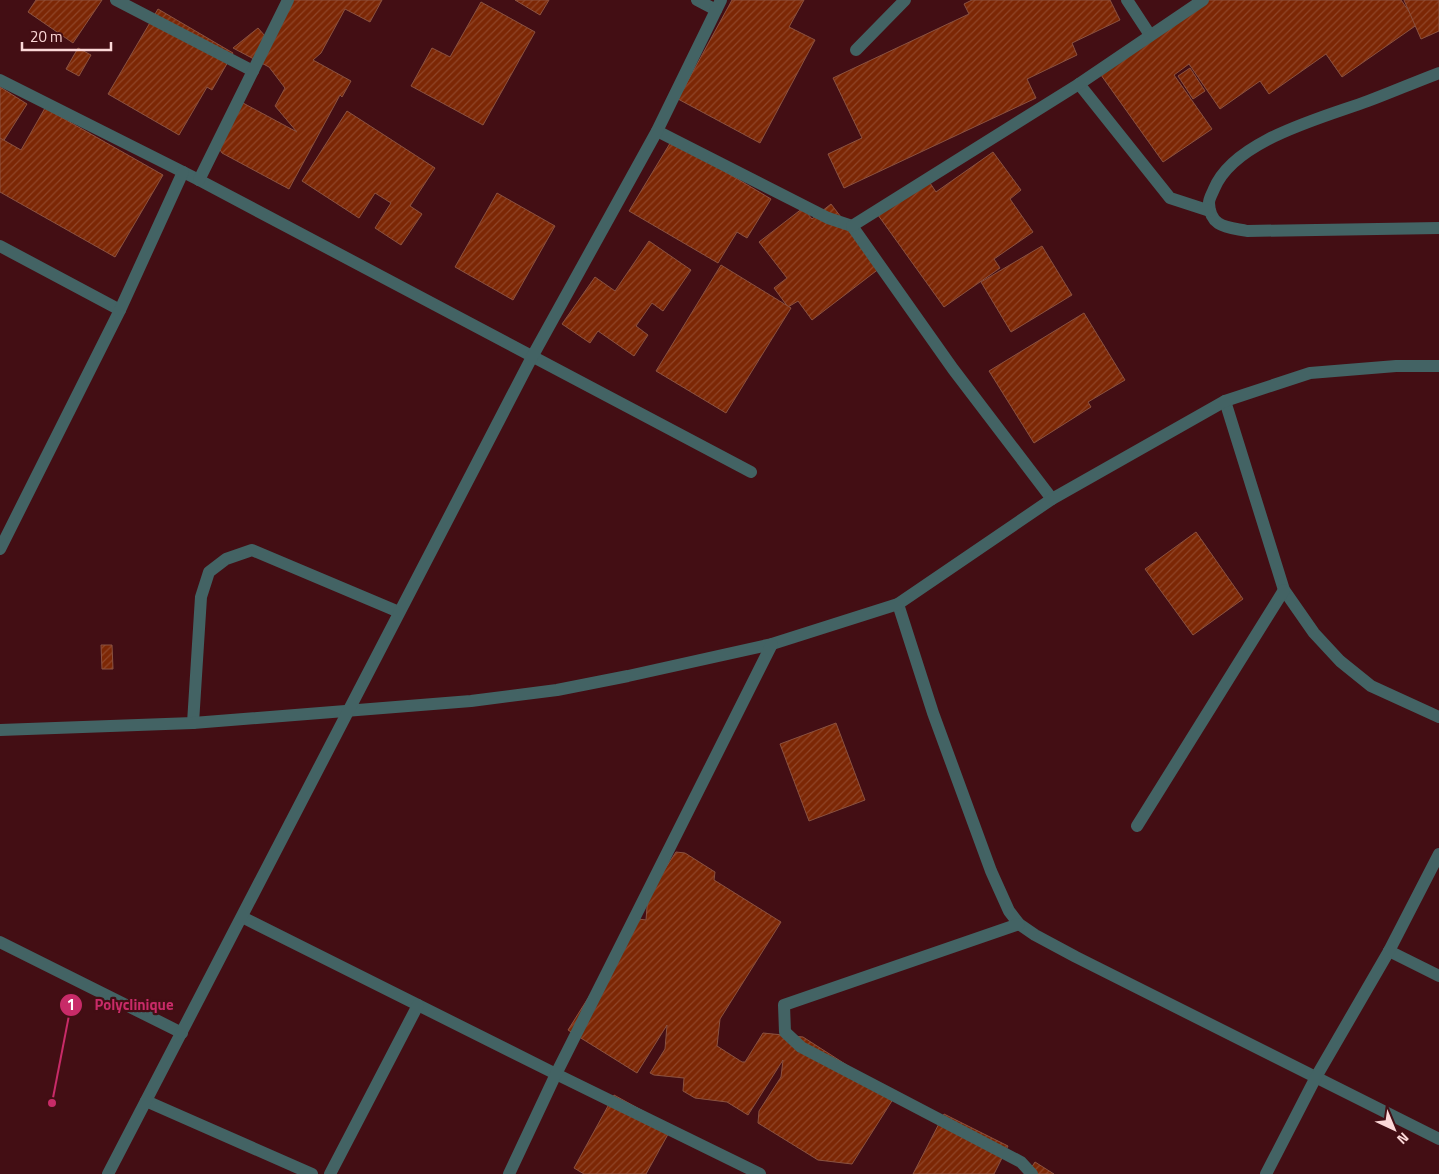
<svg xmlns="http://www.w3.org/2000/svg" width="1439" height="1174" font-family="'Titillium Web',sans-serif">
	<style>
		.building { fill: url(#building-hatch); stroke: #8b5240 }
		.lines { fill: none; stroke-linecap: round; stroke-linejoin: round }
		.minor { stroke: #436364; stroke-width: 12 }
		.leader { fill: none; stroke: #c82b68; stroke-width: 2 }
		.callout-dot { fill: #c82b68; stroke: #430e14; stroke-width: 2 }
		.mark-label { font-size: 15px; text-anchor: middle; font-weight: bold; fill: #fff }
		.callout-label { font-size: 15px; text-anchor: middle; font-weight: bold; fill: #c82b68; stroke: #430e14; stroke-width: 4.5; stroke-linejoin: round; paint-order: stroke }
	</style>
	<defs>
		<pattern id="building-hatch" width="6" height="6" patternUnits="userSpaceOnUse" patternTransform="scale(1.25)"><rect width="6" height="6" fill="#7c2705"/><path d="M-1 1l2-2M0 6l6-6M5 7l2-2" fill="none" stroke="#904629"/></pattern>
	</defs>
	<rect width="100%" height="100%" fill="#430e14"/>
	<g class="building">
		<polygon points="36,0 102,0 73,43 28,12"/>
		<polygon points="284,0 382,0 370,22 345,9 321,53 313,60 351,81 342,97 340,95 289,189 222,153 219,148 243,103 297,132 275,106 285,88 269,67 233,48 258,28 265,36"/>
		<polygon points="515,0 549,0 540,15"/>
		<polygon points="732,0 804,0 789,27 815,40 760,143 678,99"/>
		<polygon points="972,0 1110,0 1120,20 1072,43 1077,55 1027,79 1036,98 844,188 828,154 862,138 833,78 969,14 964,4"/>
		<polygon points="1208,0 1401,0 1418,24 1342,77 1326,54 1269,94 1260,81 1220,109 1189,64 1174,75 1212,129 1163,162 1101,75"/>
		<polygon points="1404,0 1439,0 1439,31 1421,39"/>
		<polygon points="481,2 535,32 483,125 411,86 432,48 450,57"/>
		<polygon points="158,9 233,53 212,90 207,87 179,135 108,94"/>
		<polygon points="78,48 91,55 79,76 66,69"/>
		<polygon points="1190,68 1205,91 1193,99 1178,76"/>
		<polygon points="0,87 27,104 1,145 0,144"/>
		<polygon points="45,108 163,175 115,257 0,192 0,138 21,150"/>
		<polygon points="347,111 435,168 410,206 422,214 401,245 375,228 391,203 375,193 359,218 302,181"/>
		<polygon points="672,140 771,199 747,238 737,232 718,263 629,211"/>
		<polygon points="993,152 1021,190 1010,199 1033,232 994,259 1000,268 944,307 878,215 928,180 936,192"/>
		<polygon points="497,193 555,226 513,300 455,267"/>
		<polygon points="831,204 880,268 812,320 798,301 788,307 774,288 787,278 759,242 803,208 812,219"/>
		<polygon points="649,241 691,270 663,311 652,303 636,326 648,335 634,356 598,331 590,343 562,324 595,277 615,291"/>
		<polygon points="1042,246 1072,295 1011,332 981,282"/>
		<polygon points="721,265 791,308 726,413 656,371"/>
		<polygon points="1084,313 1125,380 1088,402 1091,407 1034,443 989,371"/>
		<polygon points="1196,532 1243,599 1193,635 1145,569"/>
		<polygon points="101,645 112,645 113,669 102,669"/>
		<polygon points="836,723 865,800 809,821 780,744"/>
		<polygon points="676,852 685,853 715,872 714,880 781,922 720,1019 717,1046 742,1062 745,1062 763,1033 803,1037 895,1096 852,1164 818,1160 758,1123 759,1111 781,1077 783,1060 748,1115 727,1102 695,1098 683,1091 684,1078 654,1075 650,1073 665,1049 667,1025 637,1073 568,1030 638,919 646,920 648,895"/>
		<polygon points="614,1095 672,1127 646,1174 584,1174 574,1168"/>
		<polygon points="944,1114 1008,1146 994,1174 913,1174"/>
		<polygon points="1035,1162 1054,1174 1027,1174"/>
	</g>
	<g class="lines">
		<g class="minor">
			<polyline points="116,0 253,71"/>
			<polyline points="697,0 716,10"/>
			<polyline points="1127,0 1150,35"/>
			<polyline points="856,50 905,0"/>
			<path d="M1439,73c-24,9 -47,19 -71,28 -46,17 -134,39 -154,88 -2,5 -5,9 -5,14 1,25 19,24 38,28l192,-3"/>
			<polyline points="0,80 199,180 751,472"/>
			<polyline points="1079,84 1170,198 1210,211"/>
			<polyline points="657,131 828,218 852,226 953,369 1052,499"/>
			<polyline points="199,180 288,0"/>
			<polyline points="852,226 1079,84 1203,0"/>
			<polyline points="0,246 120,310"/>
			<polyline points="1225,401 1284,590 1314,633 1340,661 1371,686 1439,717"/>
			<polyline points="0,549 120,310 183,172"/>
			<polyline points="898,604 933,713 991,871 1009,911 1019,924 1035,935 1076,957 1439,1139"/>
			<polyline points="193,723 201,597 209,572 226,559 252,550 399,612"/>
			<polyline points="0,730 193,723 471,701 557,690 628,676 772,644 898,604 1052,499 1225,401 1310,373 1396,366 1439,366"/>
			<polyline points="1137,826 1284,590"/>
			<polyline points="242,917 556,1074 760,1174"/>
			<polyline points="1019,924 784,1005 785,1032 801,1047 1021,1162 1032,1174"/>
			<polyline points="0,942 182,1033"/>
			<polyline points="1389,951 1439,976"/>
			<polyline points="146,1101 312,1174"/>
			<polyline points="108,1174 532,357 657,131 721,0"/>
			<polyline points="330,1174 418,1005"/>
			<polyline points="509,1174 556,1074 772,644"/>
			<polyline points="1266,1174 1316,1077 1389,951 1439,854"/>
		</g>
	</g>
	<path class="leader" d="M52 1103L71 1005"/>
	<g class="callout-dot">
		<circle cx="52" cy="1103" r="5"/>
		<circle cx="71" cy="1005" r="12"/>
	</g>
	<g class="mark-label">
		<text x="71" y="1010">1</text>
	</g>
	<g class="callout-label">
		<text x="134" y="1010">Polyclinique</text>
	</g>
	<g transform="translate(1394 1129) rotate(136)" stroke="#430e14" stroke-width="4" paint-order="stroke">
	<path d="M0-4L9 19L0 12L-9 19Z" fill="#fcd8d8"/>
	<text y="-8" font-size="14" font-weight="bold" text-anchor="middle" fill="#fcd8d8">N</text>
	</g>
	<path d="M22 42v8h89v-8" fill="none" stroke="#fcd8d8" stroke-width="2.5"/>
	<text x="30" y="42" font-size="15" fill="#fcd8d8" stroke="#430e14" stroke-width="4" paint-order="stroke">20 m</text>
</svg>
